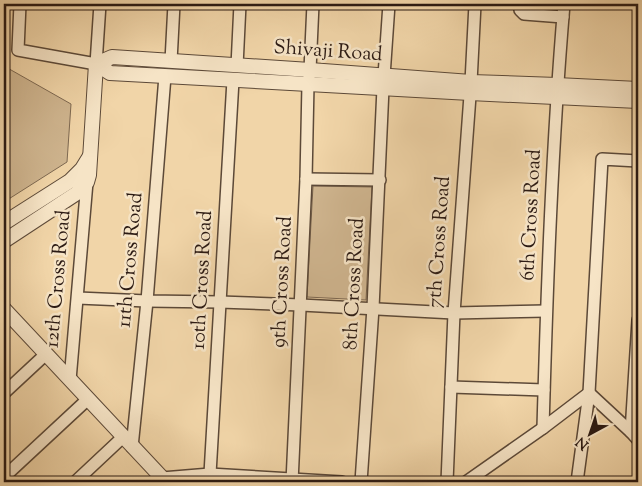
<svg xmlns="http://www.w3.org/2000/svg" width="642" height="486" font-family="'Sorts Mill Goudy',serif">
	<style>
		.green { fill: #cfb58f; stroke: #7d6851 }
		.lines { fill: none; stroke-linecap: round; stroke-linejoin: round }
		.minor-casing { stroke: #5c4938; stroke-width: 14 }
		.tertiary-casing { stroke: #5c4938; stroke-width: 16 }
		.minor { stroke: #f6e4c6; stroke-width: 11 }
		.tertiary { stroke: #f6e4c6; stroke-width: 14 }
		.labels { text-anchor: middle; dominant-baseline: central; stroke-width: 5; stroke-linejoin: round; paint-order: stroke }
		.street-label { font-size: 20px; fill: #2b1a13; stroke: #f6e4c6 }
	</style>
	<rect width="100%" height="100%" fill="#f1d5a8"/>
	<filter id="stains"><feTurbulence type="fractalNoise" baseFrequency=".004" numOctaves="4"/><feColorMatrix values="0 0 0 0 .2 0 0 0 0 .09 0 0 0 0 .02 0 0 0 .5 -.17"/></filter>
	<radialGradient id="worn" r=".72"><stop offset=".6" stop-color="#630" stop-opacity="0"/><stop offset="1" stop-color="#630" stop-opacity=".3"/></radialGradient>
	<g class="green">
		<polygon points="4,66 71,104 67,162 4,202"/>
		<polygon points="313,186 372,187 366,300 307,297"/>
	</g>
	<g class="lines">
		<g class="minor-casing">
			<g id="minor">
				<polyline points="20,4 18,50 96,64 100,4"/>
				<polyline points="521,4 520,10 524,14 563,17"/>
				<polyline points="171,61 174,4"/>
				<polyline points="237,66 240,4"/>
				<polyline points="384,76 389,4"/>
				<polyline points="306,179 380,180"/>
				<polyline points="78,298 147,301 220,302 301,305 454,313 546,311"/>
				<polyline points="638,320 631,432 638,440"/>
				<polyline points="70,380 87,182"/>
				<polyline points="451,387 544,390"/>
				<polyline points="4,393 46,354"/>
				<path d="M543,428c4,-141 9,-283 21,-424"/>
				<polyline points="132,447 147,301 165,76"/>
				<polyline points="4,477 88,399"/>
				<polyline points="75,482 123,437"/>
				<polyline points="159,482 162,478 210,474 342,482"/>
				<polyline points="208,482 210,474 233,80"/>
				<polyline points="292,482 306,179 308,84 310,70 313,4"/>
				<polyline points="361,482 373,308 383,88"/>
				<polyline points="447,482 454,313 471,82 475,4"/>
				<polyline points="466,482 543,428 589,393 631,432"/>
				<polyline points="577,482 589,393 602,159 638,161"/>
			</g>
		</g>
		<g class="tertiary-casing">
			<g id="tertiary">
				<polyline points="96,64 110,73 470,93 638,101"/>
				<polyline points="96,64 112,57 310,70 471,82 557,85 638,89"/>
				<polyline points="4,223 70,181 82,169 90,156"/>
				<polyline points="4,241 77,193 87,182 89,175 96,64"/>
				<polyline points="4,309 166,482"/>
			</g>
		</g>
		<use href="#minor" class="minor"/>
		<use href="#tertiary" class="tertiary"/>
	</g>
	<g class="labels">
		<g class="street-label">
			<text transform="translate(328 52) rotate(4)">Shivaji Road</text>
			<text transform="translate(532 215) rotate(-87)">6th Cross Road</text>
			<text transform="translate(440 242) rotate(-86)">7th Cross Road</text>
			<text transform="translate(131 260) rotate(-85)">11th Cross Road</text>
			<text transform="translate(59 279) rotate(-85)">12th Cross Road</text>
			<text transform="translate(203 280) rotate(-87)">10th Cross Road</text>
			<text transform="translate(283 282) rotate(-87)">9th Cross Road</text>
			<text transform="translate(355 284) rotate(-87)">8th Cross Road</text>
		</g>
	</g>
	<rect width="642" height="486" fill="none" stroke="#f1d5a8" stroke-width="20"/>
	<rect x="5" y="5" width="632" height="476" fill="none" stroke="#2b1a13" stroke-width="2.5"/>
	<rect x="10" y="10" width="622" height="466" fill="none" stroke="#2b1a13"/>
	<g transform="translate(590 434) rotate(220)" stroke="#f6e4c6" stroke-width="4" paint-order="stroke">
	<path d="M0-4L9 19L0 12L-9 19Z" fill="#2b1a13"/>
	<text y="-8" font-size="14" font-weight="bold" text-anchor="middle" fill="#2b1a13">N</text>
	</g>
	<rect width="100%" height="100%" filter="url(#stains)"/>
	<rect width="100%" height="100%" fill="url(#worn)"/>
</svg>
